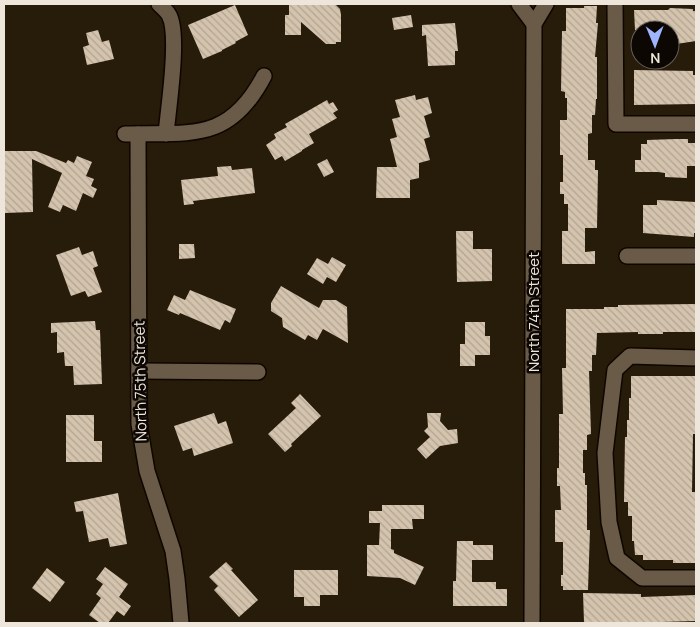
<svg xmlns="http://www.w3.org/2000/svg" width="700" height="627" font-family="Manrope,sans-serif">
	<style>
		.building { fill: url(#building-back-hatch) }
		.lines { fill: none; stroke-linecap: round; stroke-linejoin: round }
		.minor-casing { stroke: #100600; stroke-width: 18 }
		.minor { stroke: #695b48; stroke-width: 15 }
		.labels { text-anchor: middle; dominant-baseline: central; stroke-width: 5; stroke-linejoin: round; paint-order: stroke }
		.street-label { font-size: 15px; fill: #eee6db; stroke: #0c0703 }
	</style>
	<defs>
		<pattern id="building-back-hatch" width="6" height="6" patternUnits="userSpaceOnUse" patternTransform="scale(1.25)"><rect width="6" height="6" fill="#d4c4ae"/><path d="M-1 5l2 2M0 0l6 6M5-1l2 2" fill="none" stroke="#b1a493"/></pattern>
	</defs>
	<rect width="100%" height="100%" fill="#271b0a"/>
	<g class="building">
		<polygon points="289,4 335,4 340,9 341,15 341,42 336,42 336,44 326,44 301,22 301,35 285,35 285,15 289,15"/>
		<polygon points="235,5 248,35 235,42 236,43 222,50 222,51 203,59 188,25"/>
		<polygon points="584,6 597,6 596,23 598,23 595,57 597,57 597,99 596,99 595,115 592,115 592,133 588,134 588,160 595,160 595,170 598,170 597,228 585,228 585,252 595,251 595,264 562,264 562,231 568,231 568,204 564,204 564,194 560,194 560,182 563,182 563,155 560,155 560,120 567,120 567,98 565,98 565,92 561,91 562,31 566,31 566,8 584,8"/>
		<polygon points="670,8 693,9 693,11 696,11 696,41 670,45 670,30 635,30 634,10 668,10"/>
		<polygon points="411,15 413,27 394,30 392,18"/>
		<polygon points="455,23 458,51 455,51 455,65 428,66 426,35 422,36 422,25"/>
		<polygon points="98,30 102,42 109,40 114,59 87,65 83,47 89,45 86,33"/>
		<polygon points="634,70 693,71 693,75 696,75 696,104 634,105"/>
		<polygon points="415,95 416,100 428,97 432,113 424,116 430,137 424,139 430,160 419,163 419,178 410,180 410,198 376,198 377,167 397,167 390,139 397,137 392,119 400,117 395,100"/>
		<polygon points="327,100 329,104 333,102 338,110 333,113 337,118 309,134 314,143 302,150 302,151 285,161 282,156 275,160 266,145 276,138 274,134 287,127 285,124"/>
		<polygon points="676,139 688,139 688,143 696,143 696,166 687,166 687,178 665,177 665,173 658,172 635,172 635,160 641,160 641,144 647,144 647,140"/>
		<polygon points="4,151 36,151 66,163 68,160 74,163 77,156 92,162 86,176 94,179 91,186 97,189 93,198 83,193 76,211 63,205 60,212 48,207 62,173 32,159 33,212 5,213"/>
		<polygon points="327,159 334,172 324,177 317,164"/>
		<polygon points="231,166 232,170 252,168 255,193 193,201 194,204 184,205 181,180 218,176 217,167"/>
		<polygon points="657,200 696,202 696,233 694,233 694,237 643,233 643,205 657,205"/>
		<polygon points="456,231 473,231 473,249 492,249 492,281 457,282"/>
		<polygon points="179,244 194,244 195,258 179,259"/>
		<polygon points="79,247 82,255 93,251 98,266 93,268 102,292 88,297 85,291 71,296 56,255"/>
		<polygon points="332,257 346,265 336,282 327,277 323,284 307,274 317,258 328,264"/>
		<polygon points="281,286 319,308 323,300 336,300 347,307 348,343 323,329 317,340 308,335 305,340 283,327 282,318 271,311 271,303"/>
		<polygon points="190,290 236,309 230,323 225,320 220,330 180,313 179,315 167,310 174,295 185,300"/>
		<polygon points="695,304 696,332 663,332 663,334 638,334 638,332 597,333 596,355 592,355 592,371 589,371 591,434 587,435 587,450 583,450 583,473 585,473 585,485 587,485 587,530 590,530 588,590 563,590 563,586 561,586 561,575 563,575 563,542 555,542 555,510 561,510 560,486 557,486 557,468 559,468 559,414 563,414 562,368 566,368 566,309 604,309 604,307 618,307 618,305"/>
		<polygon points="95,321 96,330 100,330 102,384 74,385 73,366 65,366 64,352 57,353 57,332 51,333 51,323"/>
		<polygon points="465,322 485,322 485,336 490,336 490,355 475,355 475,366 460,366 460,344 465,344"/>
		<polygon points="631,376 696,376 696,422 695,434 693,434 692,492 696,492 696,563 673,563 673,560 643,560 643,555 635,555 634,541 632,541 632,516 628,516 628,502 624,502 625,437 627,437 627,420 629,420 629,398 631,398"/>
		<polygon points="300,394 321,416 291,444 292,446 285,452 268,434 296,408 291,403"/>
		<polygon points="214,413 218,424 226,421 233,443 194,456 192,448 183,451 174,426"/>
		<polygon points="427,413 441,413 440,421 448,430 457,429 458,443 440,446 426,459 417,449 430,437 424,431 428,427"/>
		<polygon points="66,415 94,415 94,441 102,441 102,462 66,462"/>
		<polygon points="118,493 127,544 110,547 108,538 89,542 83,511 76,512 74,502"/>
		<polygon points="382,505 424,505 424,519 412,519 413,529 391,529 391,549 394,550 394,553 424,567 415,585 400,578 367,576 367,545 379,545 380,523 369,523 369,511 382,511"/>
		<polygon points="457,541 473,541 473,545 493,545 493,560 472,560 472,582 496,582 496,589 507,589 507,606 453,606 453,581 456,581"/>
		<polygon points="226,562 233,569 231,570 258,600 239,617 214,590 218,586 209,577"/>
		<polygon points="105,567 128,584 119,597 131,606 124,616 117,611 108,623 100,623 89,615 101,598 96,594 103,584 96,579"/>
		<polygon points="47,568 65,582 50,602 32,588"/>
		<polygon points="294,570 338,570 338,595 320,595 320,606 304,606 304,597 294,597"/>
		<polygon points="583,593 641,594 641,597 696,595 696,621 661,622 661,623 584,622"/>
	</g>
	<g class="lines">
		<g class="minor-casing">
			<g id="minor">
				<path d="M159,4c3,3 8,7 10,11 11,19 -1,95 -3,119"/>
				<polyline points="519,4 534,24"/>
				<polyline points="615,4 616,124 696,124"/>
				<path d="M125,134c66,-2 104,9 139,-58"/>
				<polyline points="138,134 139,424 147,471 173,551 177,579 181,623"/>
				<polyline points="627,256 696,256"/>
				<polyline points="696,358 630,356 615,370 605,453 609,522 617,558 642,578 696,578"/>
				<polyline points="139,371 258,372"/>
				<polyline points="532,623 534,24 546,4"/>
			</g>
		</g>
		<use href="#minor" class="minor"/>
	</g>
	<g class="labels">
		<g class="street-label">
			<text transform="translate(533 312) rotate(-90)">North 74th Street</text>
			<text transform="translate(140 381) rotate(-91)">North 75th Street</text>
		</g>
	</g>
	<rect width="700" height="627" fill="none" stroke="#eee6db" stroke-width="10"/>
	<g transform="translate(655 45) rotate(179)"><circle r="24" fill="#0c0703" stroke="#666059"/>
	<path d="M0-4L9 19L0 12L-9 19Z" fill="#9eb4fd"/>
	<text y="-8" font-size="14" font-weight="bold" text-anchor="middle" fill="#eee6db">N</text>
	</g>
</svg>
